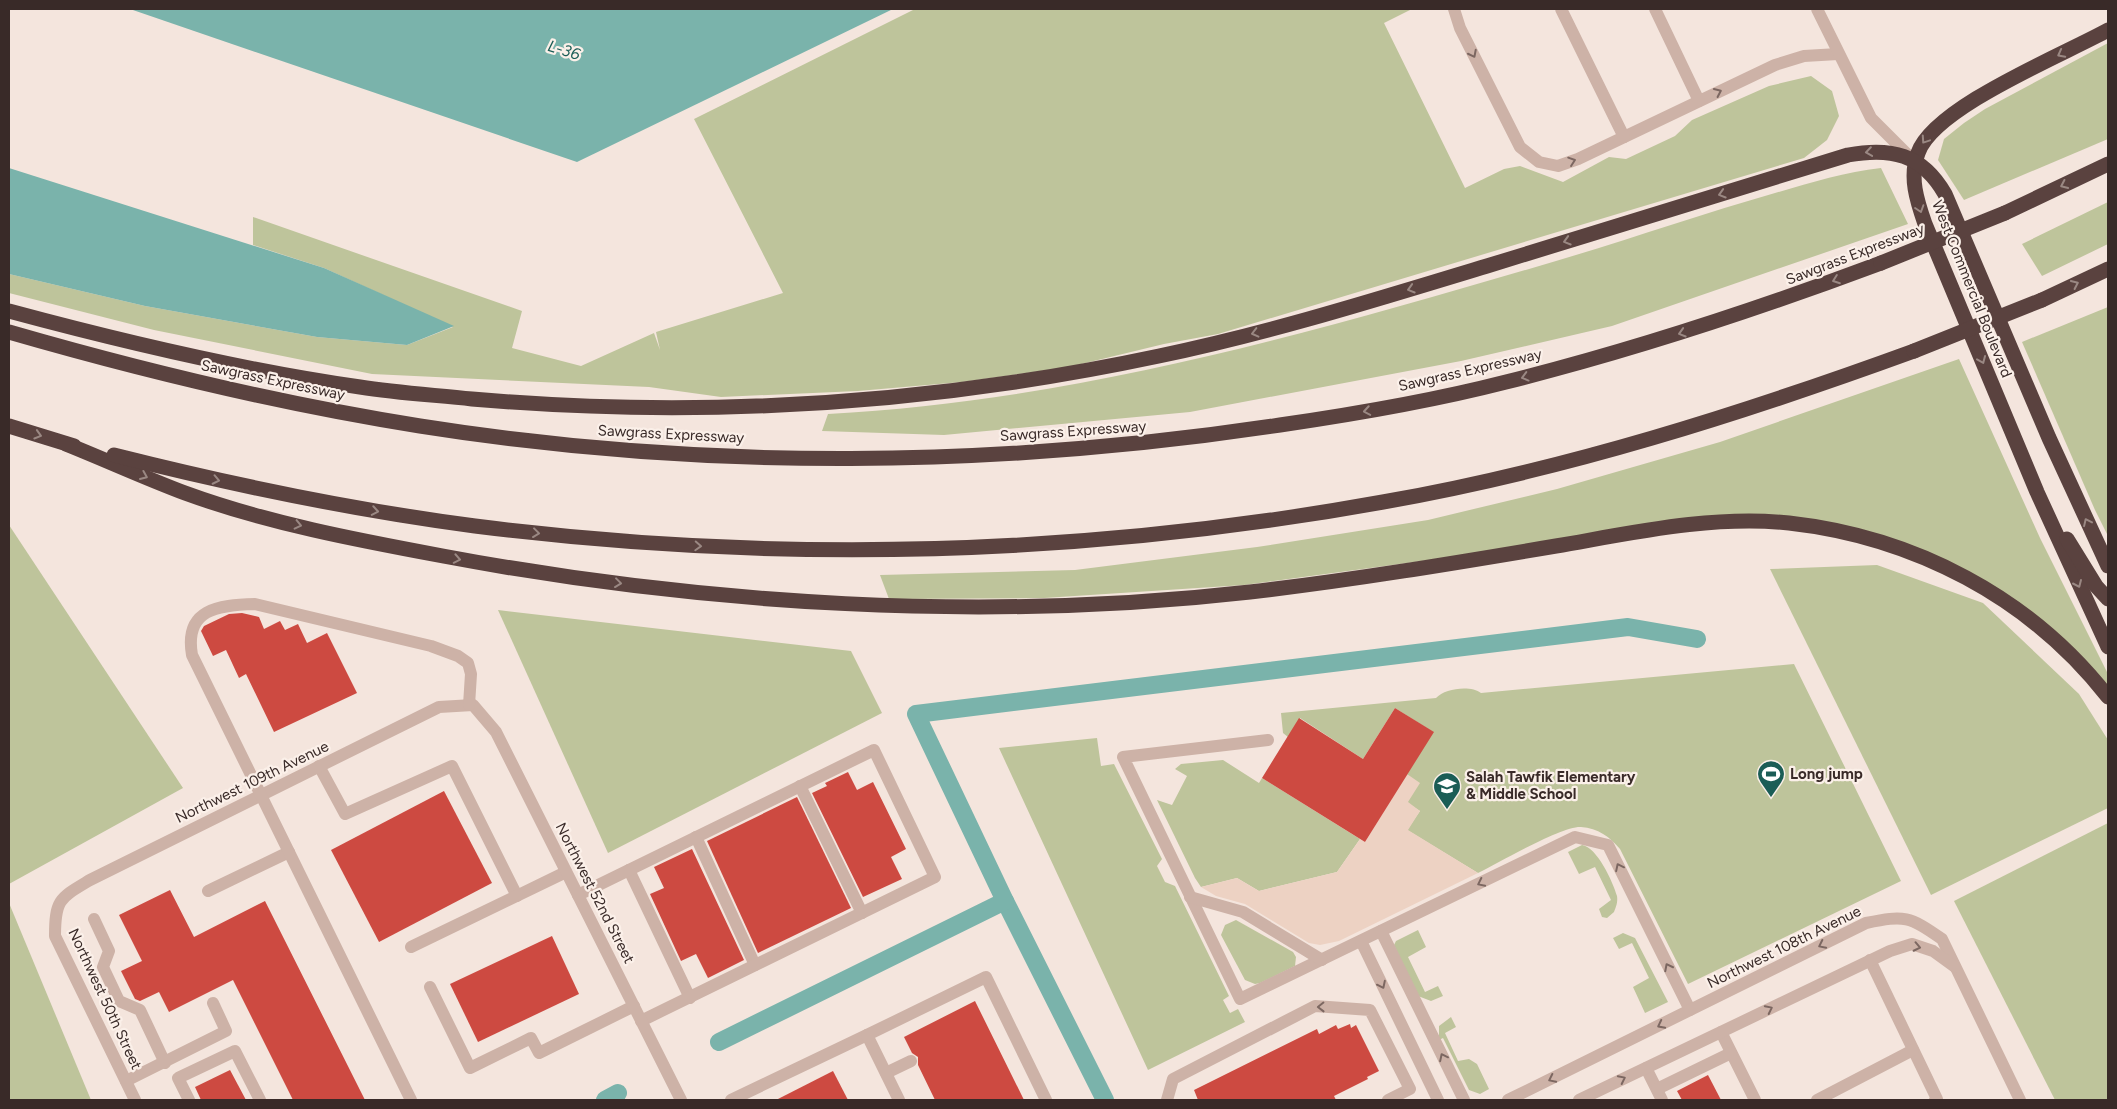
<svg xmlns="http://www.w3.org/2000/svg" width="2117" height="1109" font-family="Figtree,sans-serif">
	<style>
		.green { fill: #bec49b }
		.plaza { fill: #edd2c3 }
		.water { fill: #7ab3ab }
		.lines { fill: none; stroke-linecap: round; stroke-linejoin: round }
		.canal { stroke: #7ab3ab; stroke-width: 18 }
		.building { fill: #cd4a41 }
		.minor { stroke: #cdb2a7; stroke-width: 12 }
		.highway { stroke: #5a423f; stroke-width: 15 }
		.highway-bridge { stroke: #5a423f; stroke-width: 15 }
		.oneway { stroke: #7c6761 }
		.oneway2 { stroke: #9a8883 }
		.labels { text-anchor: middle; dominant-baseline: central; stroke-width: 4.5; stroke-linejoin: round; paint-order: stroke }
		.street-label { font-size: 15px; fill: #392a28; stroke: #fbf0e9 }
		.poi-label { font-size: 15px; font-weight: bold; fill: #392a28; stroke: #fbf0e9; text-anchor: start }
		.water-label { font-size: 16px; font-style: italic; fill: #1b5d56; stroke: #fbf0e9 }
	</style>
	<rect width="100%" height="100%" fill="#f4e5dd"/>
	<g class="green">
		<polygon points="915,9 1412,9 1384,23 1465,188 1504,169 1520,166 1563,182 1609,157 1626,159 1675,136 1692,120 1769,86 1811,76 1832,91 1839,116 1827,140 1804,158 1218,334 1164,344 1069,367 962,382 858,391 721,397 649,387 372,374 154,330 9,293 9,274 145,306 317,337 407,345 453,327 324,268 253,245 253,217 522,311 512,348 581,366 654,333 660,350 656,332 783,293 694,119"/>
		<polygon points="2108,43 2108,139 1964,200 1938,160 1944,139 1964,123 1985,109"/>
		<path d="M1881,168l27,56 -296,102 -151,35 -271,51 -246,23 -122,-4 6,-17c249,-13 490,-83 728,-153 74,-22 146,-47 219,-68 35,-10 70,-21 106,-25z"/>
		<polygon points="2108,202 2108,244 2042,276 2022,244"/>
		<polygon points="2108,307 2108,536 2095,510 2022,342"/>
		<polygon points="1959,359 2040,538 2108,674 2108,688 2012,599 1956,565 1903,544 1788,519 1422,561 1244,585 1044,598 889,599 880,575 1075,570 1257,547 1428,520 1557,489 1720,442"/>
		<polygon points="9,525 183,788 9,884"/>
		<polygon points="1877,565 1983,603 2079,694 2108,740 2108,808 1931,895 1770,569"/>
		<polygon points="498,610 851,651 882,713 608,853"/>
		<path d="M1794,664l107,217 -213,103 -68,-135c-10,-12 -22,-21 -39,-22 -20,-1 -82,36 -103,46l-71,-43 13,-19 -13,-8v-29l26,-42 -38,-24 -32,51 -63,-41 -12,19 -5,-4 -2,-20 155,-15c9,-10 35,-13 45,-5z"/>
		<polygon points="1097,738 1101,766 1114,764 1162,859 1157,866 1165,882 1175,886 1229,996 1223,1000 1230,1013 1238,1009 1245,1022 1148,1070 999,748"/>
		<polygon points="1223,760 1259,783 1262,778 1360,839 1337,872 1259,891 1237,878 1201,887 1195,878 1157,800 1172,805 1187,776 1175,769 1181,764"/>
		<polygon points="2108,823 2108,1100 2055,1100 1954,901"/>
		<path d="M1582,845c15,2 31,37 35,51 1,6 -1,11 -3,16l-7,6 -5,-1 -3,-8 12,-9 -16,-33 -16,7 -11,-22z"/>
		<polygon points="9,903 91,1100 9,1100"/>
		<polygon points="1236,920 1293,952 1296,957 1295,966 1260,983 1255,984 1245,980 1221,935 1225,925"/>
		<polygon points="1418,930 1426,947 1408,957 1425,992 1438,986 1443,996 1431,1001 1418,996 1394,945 1396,941"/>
		<polygon points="1623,933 1635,938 1667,1000 1668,1002 1645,1013 1633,987 1649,978 1632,943 1619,949 1613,938"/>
		<polygon points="1451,1017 1456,1027 1445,1033 1458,1061 1469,1059 1477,1064 1489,1089 1480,1094 1469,1090 1443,1038 1439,1040 1439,1026"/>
	</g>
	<polygon class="plaza" points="1407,774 1420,783 1408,802 1420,811 1408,830 1478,873 1339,941 1320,945 1309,943 1245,904 1216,896 1201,887 1237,878 1259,891 1337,872 1360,839 1365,842"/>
	<g class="water">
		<polygon points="130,9 893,9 577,162"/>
		<polygon points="9,168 324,268 454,326 407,345 317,337 145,306 9,274"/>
	</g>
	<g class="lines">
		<g class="canal">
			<polyline points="1005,901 1105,1100"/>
			<polyline points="719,1042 1005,901 916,714 1628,627 1697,639"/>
			<polyline points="605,1100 618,1093"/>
		</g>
	</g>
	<g class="building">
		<polygon points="242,613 259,617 264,629 280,621 285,630 298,624 307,643 327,633 357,693 274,732 246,674 239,678 226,650 213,656 201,631 204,626 229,614"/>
		<polygon points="1395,708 1434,732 1365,842 1262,778 1299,718 1363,759"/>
		<polygon points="848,772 857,790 873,782 906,849 891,857 902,879 863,897 812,793 827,786 825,783"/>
		<polygon points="444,791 492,883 379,942 331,850"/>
		<polygon points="797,797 851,908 758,953 707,841"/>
		<polygon points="692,849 744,960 708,978 696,954 681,961 650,894 664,888 654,867"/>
		<polygon points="170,890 194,937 265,901 365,1100 293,1100 233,980 169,1012 159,992 140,1001 135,999 121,971 142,961 119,915"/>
		<polygon points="552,936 579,994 478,1042 450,984"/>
		<polygon points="975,1001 1024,1100 935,1100 918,1065 918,1057 912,1053 904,1037"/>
		<polygon points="1350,1024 1351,1028 1356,1025 1379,1071 1367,1077 1368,1079 1334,1096 1336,1100 1198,1100 1194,1090 1317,1029 1319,1034 1336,1025 1338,1029"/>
		<polygon points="230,1070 246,1100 201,1100 195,1087"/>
		<polygon points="833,1071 848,1100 776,1100"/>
		<polygon points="1708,1075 1721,1100 1682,1100 1677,1091"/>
	</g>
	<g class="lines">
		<g class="minor">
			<polyline points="1454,9 1460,28 1520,147 1539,162 1558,166 1578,159 1775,65 1804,56 1838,54"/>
			<polyline points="1561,9 1624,137"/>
			<polyline points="1655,9 1699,101"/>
			<polyline points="1817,9 1871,118 1913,160"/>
			<polyline points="1268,740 1123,757 1240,999 1575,837 1608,845 1690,1010"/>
			<polyline points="319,766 345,814 452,766 517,896"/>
			<polyline points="800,786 862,913"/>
			<polyline points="696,837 755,965"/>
			<polyline points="629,870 690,998"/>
			<polyline points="208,891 289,852"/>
			<polyline points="578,895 874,750 935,877 641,1021"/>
			<polyline points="1190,897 1243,912 1322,960"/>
			<polyline points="94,919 109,951 103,967 119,1001 140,1010 165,1063"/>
			<polyline points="1381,931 1464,1100"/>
			<polyline points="1361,941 1438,1100"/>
			<polyline points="411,947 566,872"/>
			<polyline points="1870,960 1937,1099 1935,1100"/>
			<polyline points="430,987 470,1068 531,1038 539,1053 634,1006"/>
			<polyline points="1721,1032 1755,1100"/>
			<polyline points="1646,1068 1662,1100"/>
			<polyline points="886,1073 911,1061"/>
			<polyline points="126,1081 226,1031 213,1003"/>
			<polyline points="1657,1089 1731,1053"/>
			<path d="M135,1100l-80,-164c0,-37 5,-38 35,-56l349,-173 34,-2 23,27 185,368"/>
			<polyline points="189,1100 178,1078 235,1051 260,1100"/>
			<path d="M411,1100l-219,-445c-8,-46 26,-50 63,-51l176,42 27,10 10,7 3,11 -2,31"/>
			<polyline points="731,1100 867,1035"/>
			<polyline points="899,1100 867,1035 986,977 1046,1100"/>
			<polyline points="1167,1100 1173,1079 1315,1006 1370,1010 1410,1089 1388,1100"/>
			<path d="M1508,1100l358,-177c39,-8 43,-7 76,16l78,161"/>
			<polyline points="1579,1100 1890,951 1912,944 1933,951 1955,967"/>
			<polyline points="1817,1100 1913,1050"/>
		</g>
		<g class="highway">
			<path d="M2108,30c-45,25 -174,77 -190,123 -9,24 -1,48 7,71l112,268 71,155"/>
			<polyline points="2005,213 2108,164"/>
			<polyline points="2042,300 2108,269"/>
			<path d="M9,311c115,31 232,59 351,76 37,6 75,8 112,12 230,20 461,5 687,-43 111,-23 219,-57 328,-90 120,-37 241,-74 361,-111 43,-8 74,-1 97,39l104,244 59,128"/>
			<path d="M9,332c135,39 272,72 411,94 284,45 577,42 860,-1 76,-11 152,-24 226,-43 128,-32 252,-73 375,-119"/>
			<polyline points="9,426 74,446"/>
			<path d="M66,444c40,16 79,34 119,49 82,30 172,47 258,63 261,49 543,66 807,36 103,-12 205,-29 306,-46 76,-13 155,-31 233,-23 125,14 241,74 319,174"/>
			<path d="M114,455c119,30 239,55 361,71 302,38 609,30 908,-24 182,-32 358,-88 531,-151"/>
			<polyline points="2067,539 2096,586 2108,599"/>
		</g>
		<g class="highway-bridge">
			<polyline points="1881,263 2005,213"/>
			<polyline points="1914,351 2042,300"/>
		</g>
	</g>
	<defs><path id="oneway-chevron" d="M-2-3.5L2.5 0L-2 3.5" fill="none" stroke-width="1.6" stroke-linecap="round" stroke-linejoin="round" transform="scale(1.25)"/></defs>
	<g class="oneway">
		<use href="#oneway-chevron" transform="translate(1473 54) rotate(63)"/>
		<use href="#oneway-chevron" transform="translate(1718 92) rotate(-25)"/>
		<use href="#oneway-chevron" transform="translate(1572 161) rotate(-19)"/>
		<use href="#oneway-chevron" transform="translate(1619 867) rotate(-116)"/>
		<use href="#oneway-chevron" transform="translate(1481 883) rotate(154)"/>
		<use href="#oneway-chevron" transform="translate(1822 945) rotate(154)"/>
		<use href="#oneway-chevron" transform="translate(1917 947) rotate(12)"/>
		<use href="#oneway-chevron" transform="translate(1668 967) rotate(-117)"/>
		<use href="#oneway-chevron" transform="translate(1382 985) rotate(64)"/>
		<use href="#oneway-chevron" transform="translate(1321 1007) rotate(179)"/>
		<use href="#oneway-chevron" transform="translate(1769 1009) rotate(-26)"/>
		<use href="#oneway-chevron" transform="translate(1661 1025) rotate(153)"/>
		<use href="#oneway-chevron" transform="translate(1443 1057) rotate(-116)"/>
		<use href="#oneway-chevron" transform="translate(1552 1079) rotate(154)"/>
		<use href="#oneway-chevron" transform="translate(1622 1079) rotate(-26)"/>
	</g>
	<g class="oneway2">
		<use href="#oneway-chevron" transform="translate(2061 54) rotate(152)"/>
		<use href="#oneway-chevron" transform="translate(1925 140) rotate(124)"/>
		<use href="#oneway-chevron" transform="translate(1869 152) rotate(172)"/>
		<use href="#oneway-chevron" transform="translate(2064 185) rotate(155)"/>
		<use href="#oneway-chevron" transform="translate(1722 194) rotate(163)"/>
		<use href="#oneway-chevron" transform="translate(1920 209) rotate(72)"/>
		<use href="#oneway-chevron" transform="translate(1567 241) rotate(163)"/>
		<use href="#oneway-chevron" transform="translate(1836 280) rotate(160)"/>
		<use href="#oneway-chevron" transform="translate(2075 284) rotate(-25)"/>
		<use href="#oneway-chevron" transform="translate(1411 289) rotate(163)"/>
		<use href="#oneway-chevron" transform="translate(1255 333) rotate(166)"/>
		<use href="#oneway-chevron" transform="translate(1682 333) rotate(163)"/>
		<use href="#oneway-chevron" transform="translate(1982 360) rotate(67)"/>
		<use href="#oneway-chevron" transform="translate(1525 377) rotate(165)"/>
		<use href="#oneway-chevron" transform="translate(1367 411) rotate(170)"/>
		<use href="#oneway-chevron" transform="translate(38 435) rotate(17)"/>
		<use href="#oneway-chevron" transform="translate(144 476) rotate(23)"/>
		<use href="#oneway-chevron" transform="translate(216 480) rotate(12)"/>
		<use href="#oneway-chevron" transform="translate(375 511) rotate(10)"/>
		<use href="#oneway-chevron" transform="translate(2087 522) rotate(-115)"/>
		<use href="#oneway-chevron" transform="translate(298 525) rotate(13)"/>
		<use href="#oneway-chevron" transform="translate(536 533) rotate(7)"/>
		<use href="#oneway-chevron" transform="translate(698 546) rotate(3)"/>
		<use href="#oneway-chevron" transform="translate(457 559) rotate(11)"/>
		<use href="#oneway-chevron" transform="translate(618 583) rotate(7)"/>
		<use href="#oneway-chevron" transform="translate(2078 584) rotate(66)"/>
	</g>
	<defs>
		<g id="stadium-pin" transform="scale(1.4375)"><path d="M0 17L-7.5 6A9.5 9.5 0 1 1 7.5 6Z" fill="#1b5d56" stroke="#fbf0e9"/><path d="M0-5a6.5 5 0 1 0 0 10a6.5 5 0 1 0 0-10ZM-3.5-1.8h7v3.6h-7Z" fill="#fff"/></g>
		<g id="school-pin" transform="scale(1.4375)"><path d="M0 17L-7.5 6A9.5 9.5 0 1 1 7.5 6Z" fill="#1b5d56" stroke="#fbf0e9"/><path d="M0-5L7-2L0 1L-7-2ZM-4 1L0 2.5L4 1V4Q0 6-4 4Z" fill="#fff"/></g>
	</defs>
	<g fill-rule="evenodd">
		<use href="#stadium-pin" x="1771" y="774"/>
		<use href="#school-pin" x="1447" y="786"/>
	</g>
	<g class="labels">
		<g class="street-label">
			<text transform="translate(1855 254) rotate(-21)">Sawgrass Expressway</text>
			<text transform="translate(1972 289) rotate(68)">West Commercial Boulevard</text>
			<text transform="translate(1470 370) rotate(-13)">Sawgrass Expressway</text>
			<text transform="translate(273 380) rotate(12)">Sawgrass Expressway</text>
			<text transform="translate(1073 431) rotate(-4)">Sawgrass Expressway</text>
			<text transform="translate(671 434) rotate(3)">Sawgrass Expressway</text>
			<text transform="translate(252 782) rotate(-26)">Northwest 109th Avenue</text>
			<text transform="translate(595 893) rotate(63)">Northwest 52nd Street</text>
			<text transform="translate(1784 947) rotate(-26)">Northwest 108th Avenue</text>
			<text transform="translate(105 999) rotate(65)">Northwest 50th Street</text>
		</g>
		<g class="poi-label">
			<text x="1790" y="774">Long jump</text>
			<text x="1466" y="777">Salah Tawfik Elementary<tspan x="1466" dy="17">&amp; Middle School</tspan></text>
		</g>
		<g class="water-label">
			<text transform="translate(564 50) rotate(17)">L-36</text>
		</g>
	</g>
	<rect width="2117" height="1109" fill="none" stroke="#392a28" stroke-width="20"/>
</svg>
